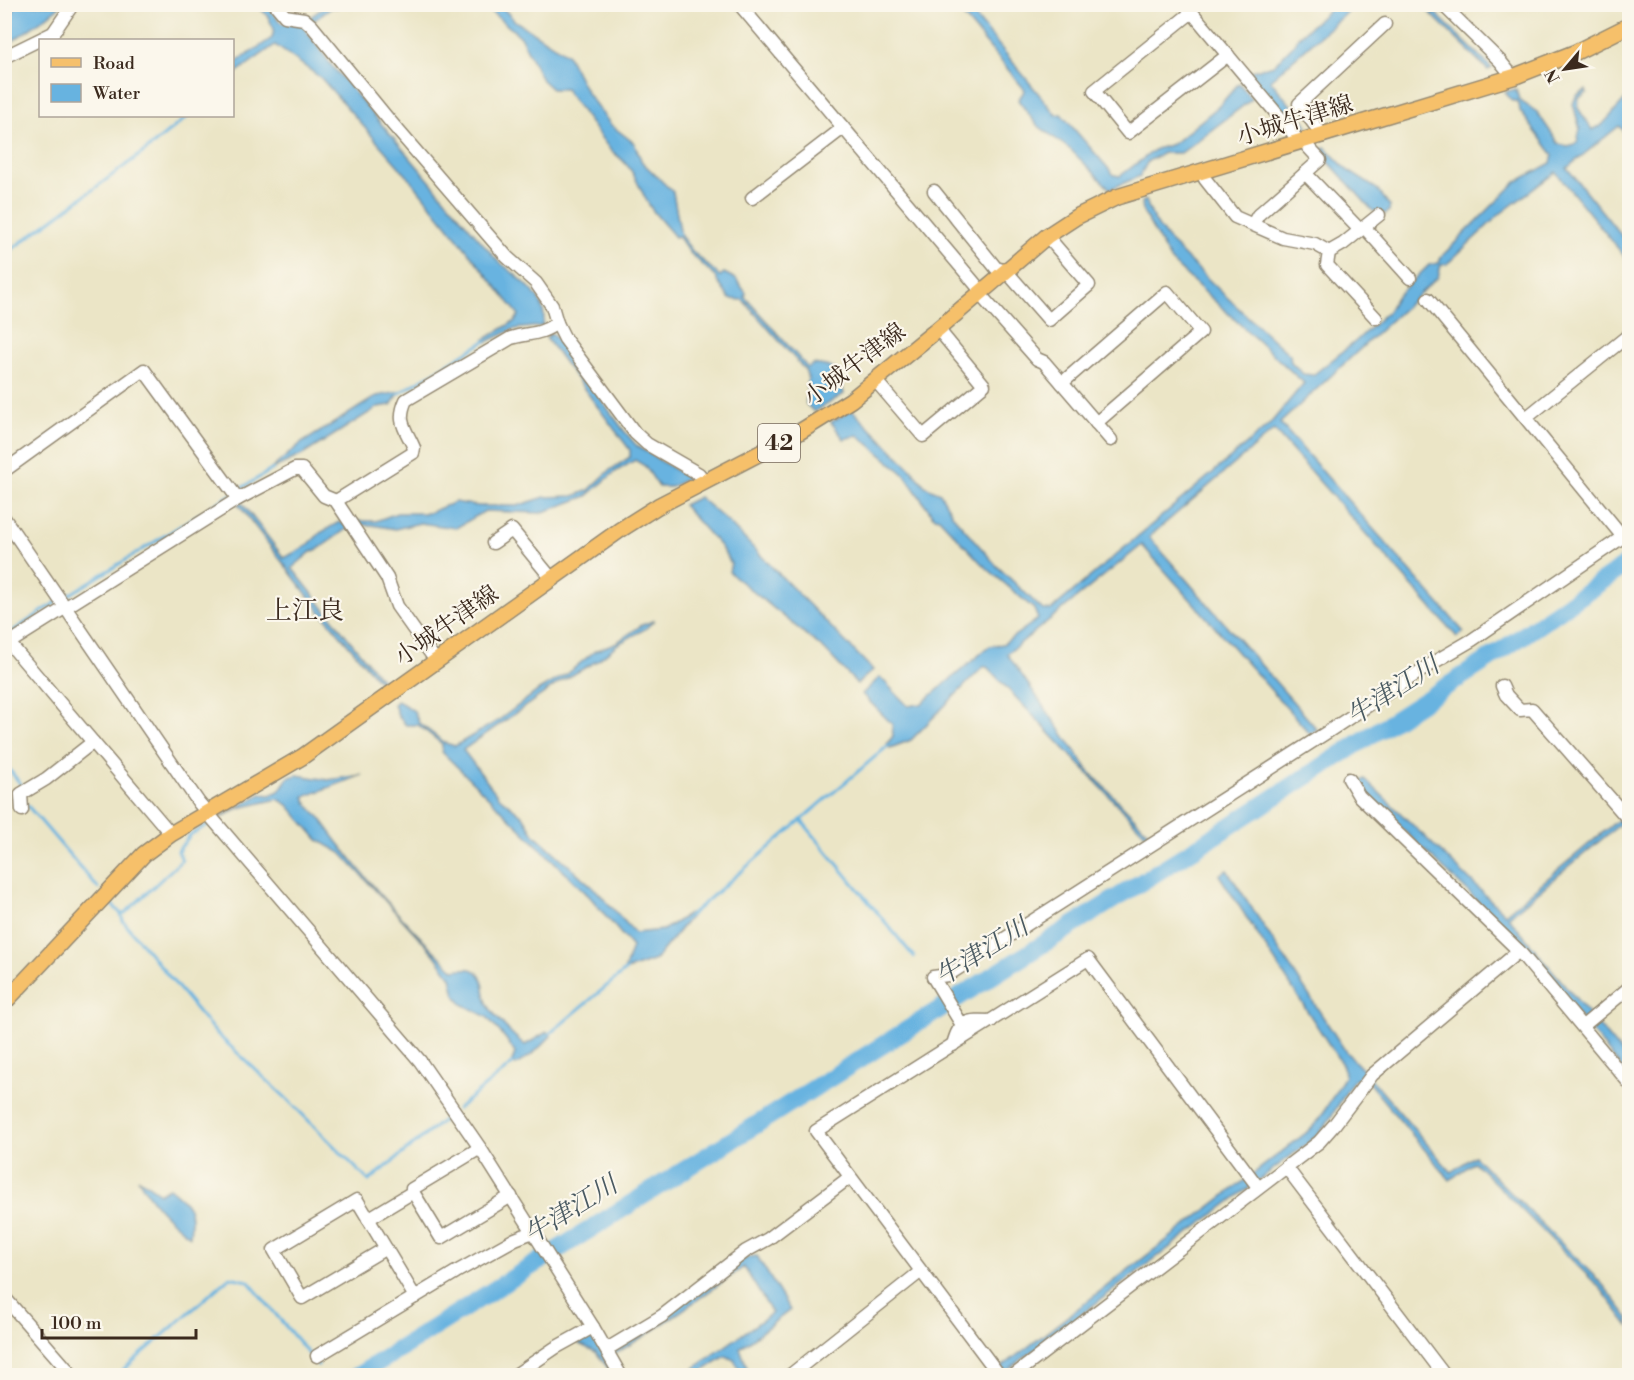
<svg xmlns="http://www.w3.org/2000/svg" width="1634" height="1380" font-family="'Libre Bodoni','Noto Serif JP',serif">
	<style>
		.water { fill: #67b3e0; stroke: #516e7f; stroke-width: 1.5 }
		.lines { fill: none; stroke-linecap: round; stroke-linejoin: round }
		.stream { stroke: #67b3e0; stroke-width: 3 }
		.river { stroke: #67b3e0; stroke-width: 18 }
		.minor-casing { stroke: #938872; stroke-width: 15 }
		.major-casing { stroke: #938872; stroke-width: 18 }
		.minor { stroke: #fff; stroke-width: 12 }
		.major { stroke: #f6c06b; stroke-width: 15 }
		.labels { text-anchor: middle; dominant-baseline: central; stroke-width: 4.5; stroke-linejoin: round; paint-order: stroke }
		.shield { fill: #fbf7ec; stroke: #75685c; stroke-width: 1.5 }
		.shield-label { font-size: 22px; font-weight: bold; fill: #3b2a1e }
		.street-label { font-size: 24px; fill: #3b2a1e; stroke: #fbf7ec }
		.neighbourhood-label { font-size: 26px; fill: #3b2a1e; stroke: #fbf7ec }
		.water-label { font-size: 26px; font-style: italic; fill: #4a5a62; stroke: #fbf7ec }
	</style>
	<rect width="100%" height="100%" fill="#fbf7ec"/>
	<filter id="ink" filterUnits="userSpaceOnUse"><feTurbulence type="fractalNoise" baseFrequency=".0167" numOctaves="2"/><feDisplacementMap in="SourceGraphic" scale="12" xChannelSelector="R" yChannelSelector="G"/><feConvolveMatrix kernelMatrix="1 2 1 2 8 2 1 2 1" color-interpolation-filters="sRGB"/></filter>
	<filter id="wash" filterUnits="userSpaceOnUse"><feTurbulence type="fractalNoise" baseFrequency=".008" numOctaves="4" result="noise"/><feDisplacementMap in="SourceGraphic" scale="24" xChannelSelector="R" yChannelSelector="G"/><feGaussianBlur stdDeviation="1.35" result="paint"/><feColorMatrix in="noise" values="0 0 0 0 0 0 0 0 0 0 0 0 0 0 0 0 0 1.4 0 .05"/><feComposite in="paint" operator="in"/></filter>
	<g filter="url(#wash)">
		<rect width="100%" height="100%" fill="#ebe5c6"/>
		<g class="water">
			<path d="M17,5h44c-17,16 -38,27 -56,42v-28l6,-4z"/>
			<path d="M256,5h10l15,18 20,1 26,-19h15l-6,3 -2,-2 -30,22 28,38 165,194c18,15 53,37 46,64l7,11 3,-1 72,98 12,14 51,32 -16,9h-13l-14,-21 -10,-6 -20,12 -28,24 -46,17 -56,-2 -29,17 -36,-5 -25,6 -23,-4h-20l-32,23 -9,4 -19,16 92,115 -2,2 -67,-80 -77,-101 3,-2 43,56 23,-12 13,-13 19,-11 4,2 14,-3h19l21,-8h31l27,-11 23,4h39l28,-9 29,-1 15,-6 21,-20 20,-13v-7l-84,-112 3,-2 -7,-10 -28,3 -27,13 -2,-3 30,-18 4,-6 -110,-137 -88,-100 -46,-33 -42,30 -1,-10 40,-27 2,-9 -7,-14z"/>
			<path d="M483,5h17l15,16 52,33 20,39 24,32 23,18 8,19 31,30 8,44 12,16 27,24 4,-3 12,6 10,14 -1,4 63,71 5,-4c27,4 24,3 31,30l-30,18 -8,-8 2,-25 -3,-9 -62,-70 -13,-1 -13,-18v-3l-27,-25 -12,-17 -3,1c-8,-10 -17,-19 -24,-29 -14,-22 -16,-42 -40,-57l-46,-62h-13l-10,-9 -22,-44z"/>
			<polygon points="954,5 966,5 1056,115 1061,114 1114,175 1120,176 1156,149 1173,144 1219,106 1239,83 1252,99 1181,153 1164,153 1148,161 1140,176 1110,189 1071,150 1037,125 1018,100 1025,90"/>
			<polygon points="1335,5 1355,5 1270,80 1308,126 1298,130 1248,72 1274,65 1296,42 1298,37"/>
			<polygon points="1422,5 1427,5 1492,68 1488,70"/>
			<path d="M1516,89l3,11 18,12 22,32 9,2 9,-3 3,-14 -7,-25 3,-8 10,-6 1,3 -8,5 -1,10 14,22 10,-5 27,-29v17l-4,11 4,5v8l-10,-11 -52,42 62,77v17l-73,-90 -56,42 -53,50 -6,1 -3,12 -158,146 184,209 -7,5 -183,-207 -125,107 168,192 -7,5 -168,-189 -135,109 82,117 63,65 -3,2 -162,-171h-4l-72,73 -21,8 -3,-4 6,-8 -1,-12 -30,-30 18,-17 28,29 13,-2 69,-58 13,-2 35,-25 -4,-10 -53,-46 -42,-45 -6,-2 -29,-42 -46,-39 -14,4 -13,-17 21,-12 60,60 13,16 15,7 14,24 43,49 46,44h8l218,-185 35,-42 -133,-122 -28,-49 -1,-10 4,-2c8,31 37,54 59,76 27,27 56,53 85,79l1,7 12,12 10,1 43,-34 32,-30 8,-14 33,-32 10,-2 2,-6 75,-75 35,-19 2,-8 -33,-44 -1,-7 -3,-3h-4l-7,-9z"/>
			<polygon points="1325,147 1347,170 1377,189 1390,206 1389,211 1386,214 1373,211 1318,150"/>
			<polygon points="400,392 391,405 378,407 304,454 270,470 300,444 377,396"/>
			<polygon points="699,497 728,522 873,670 857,684 825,650 729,572 731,563 720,546 683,505"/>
			<polygon points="655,620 645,629 618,644 597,661 560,682 463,750 498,796 523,816 534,834 597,891 635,933 663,930 689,914 691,916 655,960 624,971 632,947 590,897 442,752 442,744 418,725 406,725 398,716 394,704 398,701 414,711 419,723 445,743 455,746 499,720 539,690 567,674 595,651 617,642 642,625"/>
			<path d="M297,775l31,5 34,-5 -58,22c3,10 13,16 19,25 38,53 83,103 131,148 7,-1 17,-3 23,2 10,8 5,25 12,35 10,14 23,28 36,38l22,-13 4,4 -17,17 -18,12 -4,-4 3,-8 -9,-14 -19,-22 -25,-13 -7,-9 -4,-18 -17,-23 -93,-101 -23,-13 -30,-35 -10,-6 -39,9 -19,10 -1,-1 42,-23 9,1 9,-4 9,-13z"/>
			<polygon points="1365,779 1505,914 1619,819 1629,831 1629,836 1619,825 1508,917 1629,1062 1629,1077 1512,934 1369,797 1359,783"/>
			<polygon points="1227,870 1346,1052 1366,1073 1451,1172 1474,1156 1603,1285 1629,1318 1629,1326 1601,1289 1474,1162 1450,1180 1363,1076 1354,1079 1326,1125 1313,1139 1001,1375 990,1376 1306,1133 1319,1120 1345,1076 1343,1066 1219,875"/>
			<path d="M138,1178l22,15 9,-5c22,18 24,20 21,48 -22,-16 -39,-33 -52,-58z"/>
			<path d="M757,1256l33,54 -50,38 8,22 8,5h-13l-9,-15 -8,-4c-12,6 -24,19 -37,19l7,-8 76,-54 -28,-46 -90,63 -46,28 6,13 -3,1 -15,-20 -17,-8 -1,-2 9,-6 5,1 12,17 144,-97z"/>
		</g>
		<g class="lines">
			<g class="stream">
				<polyline points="4,255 145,151 188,116"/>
				<polyline points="398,394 487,340"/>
				<polyline points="237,491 273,469"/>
				<polyline points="64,598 232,494"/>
				<polyline points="4,637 58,601"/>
				<polyline points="4,763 23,787"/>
				<polyline points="27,805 98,888"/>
				<polyline points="801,820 914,957"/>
				<polyline points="110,902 121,914 123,921 215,1032 285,1097 369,1181 452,1113"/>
				<polyline points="121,914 124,914 182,860 178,851 190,835 211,823"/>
				<polyline points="688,917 890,744"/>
				<polyline points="548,1035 626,970"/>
				<polyline points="457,1109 515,1062"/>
				<polyline points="116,1376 230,1277 248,1281 318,1365"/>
			</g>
			<polyline class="river" points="357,1376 1202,844 1486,661 1630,562"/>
		</g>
	</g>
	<g filter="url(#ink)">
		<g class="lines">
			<g class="minor-casing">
				<g id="minor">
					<polyline points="275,4 285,16 304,19 312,26 389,120 507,257 536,283 552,306 557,323"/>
					<polyline points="739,4 982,292 984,299 1037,359 1044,362 1111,440"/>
					<polyline points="1185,4 1292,132 1299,143"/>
					<polyline points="1442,4 1500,61 1513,77"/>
					<polyline points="1192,12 1094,91 1128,133 1228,55"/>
					<polyline points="4,57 53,33 73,4"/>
					<polyline points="1323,136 1299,104 1385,24"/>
					<polyline points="1202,172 1205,179 1235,217 1283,238 1315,244 1329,252 1327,265 1376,318"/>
					<polyline points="1305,173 1360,230"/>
					<polyline points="934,191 996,268 1006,271 1049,320 1089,285 1047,236"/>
					<polyline points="752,198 843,128"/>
					<polyline points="1253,224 1258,215 1320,160 1308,147 1306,141"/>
					<polyline points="1364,227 1410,278"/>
					<polyline points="1329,252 1343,244 1379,215"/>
					<polyline points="1428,299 1623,537"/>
					<polyline points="876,381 923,436 984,385 938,329"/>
					<polyline points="1062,383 1167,292 1201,332 1096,423"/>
					<polyline points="1526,418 1630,334"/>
					<polyline points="4,471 144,370 238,499"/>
					<path d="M336,501l77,-48 1,-5c-8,-19 -18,-26 -8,-48l105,-62c20,-6 27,-2 46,-15l8,16 70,94 12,11 52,30 6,8"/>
					<polyline points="4,518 199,803 420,1061 480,1148 593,1327 621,1376"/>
					<polyline points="493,543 512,530 552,579"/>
					<polyline points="1502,686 1506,695 1520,710 1532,709 1630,821"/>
					<polyline points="1349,779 1359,796 1519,951 1630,1084"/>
					<polyline points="22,810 21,794 46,779 93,742"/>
					<polyline points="171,834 9,643 238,499 295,469 302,469 324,496 336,501 387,578 397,606 436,661"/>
					<polyline points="962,1025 933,977 948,975 1329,731 1436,661 1472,640 1630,532"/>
					<polyline points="1583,1026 1630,987"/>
					<path d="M953,1045c6,-25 14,-25 38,-24"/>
					<polyline points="1286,1167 1445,1376"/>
					<polyline points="413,1192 441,1238 511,1196"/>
					<polyline points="368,1219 413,1192 412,1189 480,1148"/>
					<polyline points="386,1248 302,1298 274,1250 357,1200 415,1297"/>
					<polyline points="4,1297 73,1376"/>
					<polyline points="607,1349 662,1316 746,1251 768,1239 850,1177"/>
					<polyline points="317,1356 456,1272 515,1239 533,1232"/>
					<polyline points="514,1376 555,1348 593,1327"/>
					<polyline points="789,1376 920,1272"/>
					<polyline points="1000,1376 816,1131 1088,959 1258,1187"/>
					<polyline points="1013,1376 1319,1142 1334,1125 1372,1075 1519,951"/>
				</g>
			</g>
			<g class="major-casing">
				<polyline id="major" points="4,1003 144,854 171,834 302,757 620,530 658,506 793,436 851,400 938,329 1047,236 1076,217 1117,197 1513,77 1574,53 1630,25"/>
			</g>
			<use href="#minor" class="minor"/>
			<use href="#major" class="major"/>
		</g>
	</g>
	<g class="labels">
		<rect class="shield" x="758" y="424" width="42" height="38" rx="4.5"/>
		<g class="shield-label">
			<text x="779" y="443">42</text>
		</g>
		<g class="street-label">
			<text transform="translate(1295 121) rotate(-17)">小城牛津線</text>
			<text transform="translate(855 365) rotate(-37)">小城牛津線</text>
			<text transform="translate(447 626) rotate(-35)">小城牛津線</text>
		</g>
		<g class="neighbourhood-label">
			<text x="305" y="611">上江良</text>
		</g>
		<g class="water-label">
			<text transform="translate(1393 691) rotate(-33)">牛津江川</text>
			<text transform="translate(982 952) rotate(-32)">牛津江川</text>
			<text transform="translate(571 1210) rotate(-32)">牛津江川</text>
		</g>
	</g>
	<rect width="1634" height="1380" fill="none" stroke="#fbf7ec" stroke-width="24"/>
	<rect x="39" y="39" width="195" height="78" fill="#fbf7ec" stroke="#aea59a" stroke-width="1.5"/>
	<rect x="51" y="58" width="30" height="9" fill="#f6c06b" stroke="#aea59a" stroke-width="1.5"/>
	<text x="93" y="69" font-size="18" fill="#3b2a1e">Road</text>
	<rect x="51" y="84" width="30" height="18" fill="#67b3e0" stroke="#aea59a" stroke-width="1.5"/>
	<text x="93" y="99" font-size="18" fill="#3b2a1e">Water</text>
	<g transform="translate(1565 69) rotate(241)" stroke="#fbf7ec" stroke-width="4.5" paint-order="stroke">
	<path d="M0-4.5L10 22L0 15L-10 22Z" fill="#3b2a1e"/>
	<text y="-9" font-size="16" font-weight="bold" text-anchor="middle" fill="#3b2a1e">N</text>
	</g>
	<path d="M42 1329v9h154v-9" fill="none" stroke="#3b2a1e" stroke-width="3"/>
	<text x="51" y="1329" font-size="18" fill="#3b2a1e" stroke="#fbf7ec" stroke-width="4.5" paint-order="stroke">100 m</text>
</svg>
